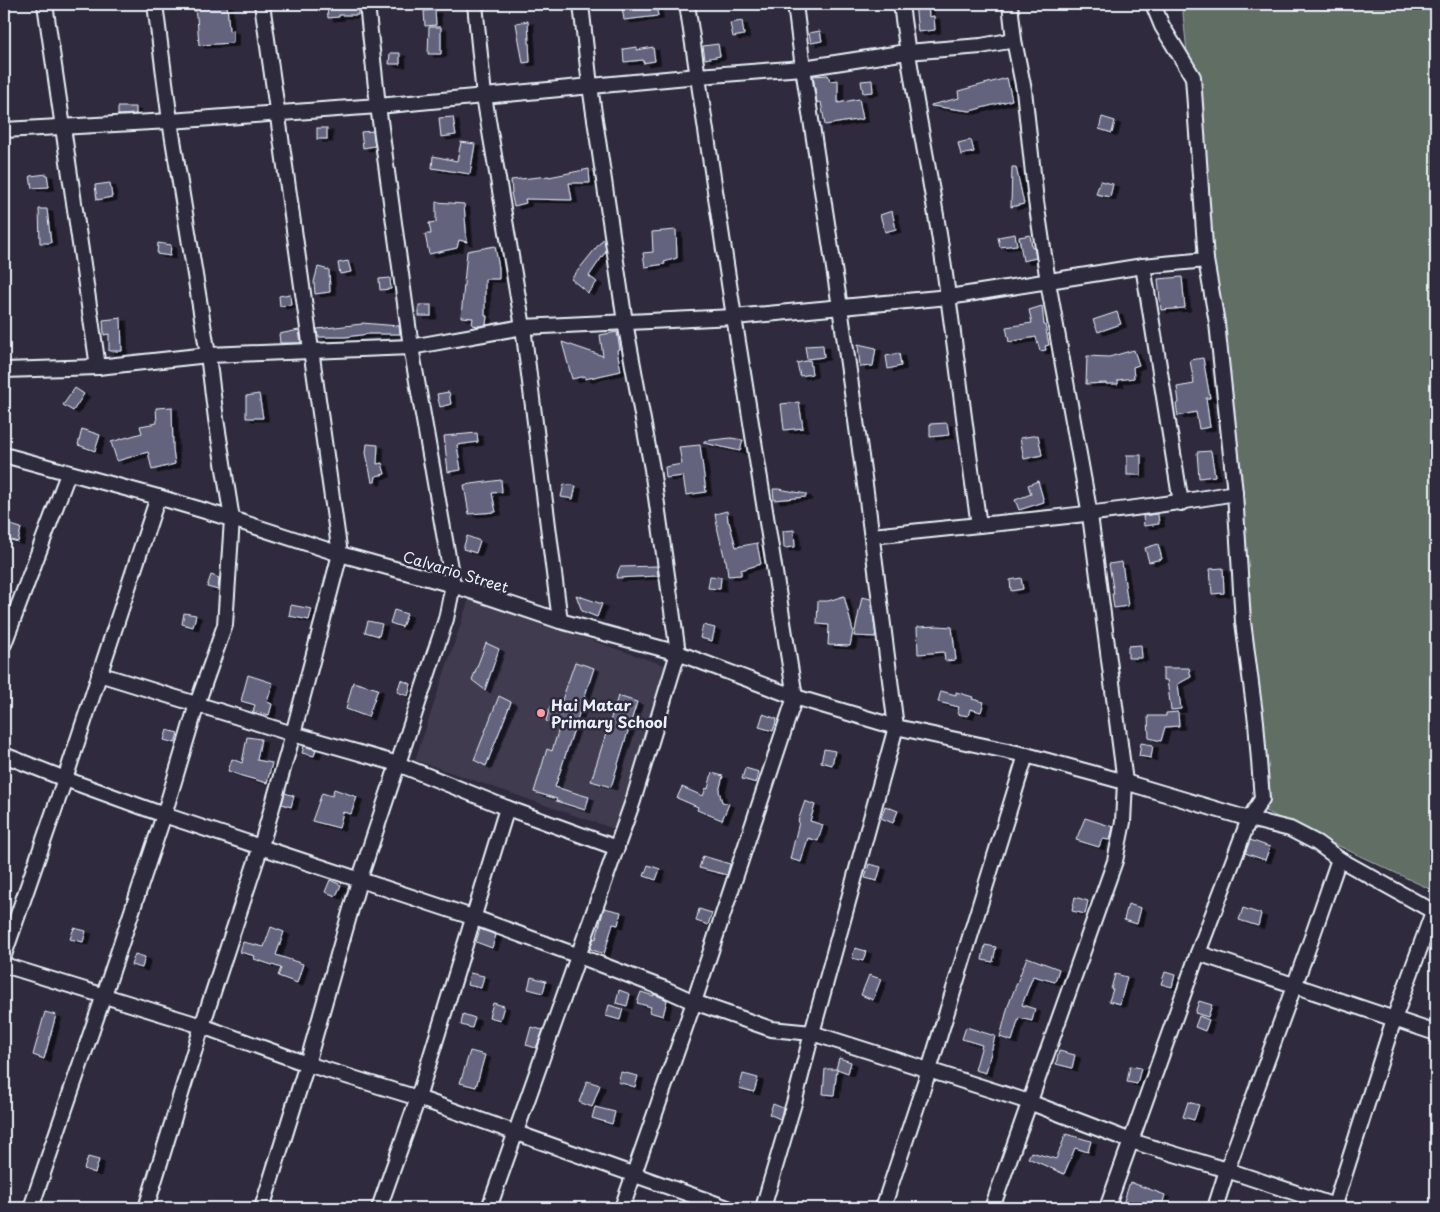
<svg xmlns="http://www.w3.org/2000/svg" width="1440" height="1212" font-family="'Playpen Sans',sans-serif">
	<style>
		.built { fill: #3f3b50 }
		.green { fill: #606e64; stroke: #a4b0ae }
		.building { fill: #63647e; stroke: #e8f1f8; filter: url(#shadow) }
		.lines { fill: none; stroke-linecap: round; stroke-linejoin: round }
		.minor-casing { stroke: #e8f1f8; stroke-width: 18 }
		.minor { stroke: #2f2a3d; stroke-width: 14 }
		.poi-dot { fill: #ff9aa2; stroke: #2f2a3d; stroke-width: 2 }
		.labels { text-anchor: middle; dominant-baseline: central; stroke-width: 5; stroke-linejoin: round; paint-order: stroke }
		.street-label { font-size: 15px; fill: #e8f1f8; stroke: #2f2a3d }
		.poi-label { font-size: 15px; font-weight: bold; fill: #e8f1f8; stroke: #2f2a3d; text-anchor: start }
	</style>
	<defs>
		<filter id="shadow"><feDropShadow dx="5.5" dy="3" stdDeviation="0" flood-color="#0009"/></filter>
	</defs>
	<rect width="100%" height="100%" fill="#2f2a3d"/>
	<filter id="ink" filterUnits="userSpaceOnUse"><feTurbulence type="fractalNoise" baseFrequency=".02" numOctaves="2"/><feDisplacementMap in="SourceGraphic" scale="10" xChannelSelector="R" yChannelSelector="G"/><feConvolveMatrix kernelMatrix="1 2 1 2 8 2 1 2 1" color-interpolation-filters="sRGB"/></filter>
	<g filter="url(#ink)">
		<polygon class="built" points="469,599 667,666 614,829 415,760"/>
		<polygon class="green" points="1182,4 1436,4 1436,892 1265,811"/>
		<g class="building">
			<polygon points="194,4 227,4 229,31 233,30 233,43 199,45 197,17 196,17"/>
			<polygon points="327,4 358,4 358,15 339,15 339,17 328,18"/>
			<polygon points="644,4 656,4 658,16 624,20 622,7"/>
			<polygon points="915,4 928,4 929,17 934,16 935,30 918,32"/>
			<polygon points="435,10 436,25 425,26 424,11"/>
			<polygon points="528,21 530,62 523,63 516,23"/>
			<polygon points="742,21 744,35 733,37 730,23"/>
			<polygon points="429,27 441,27 441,54 428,54"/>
			<polygon points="820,31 822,41 811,43 809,33"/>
			<polygon points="718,44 720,56 705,59 703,46"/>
			<polygon points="637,47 637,50 653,47 655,61 643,63 643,60 624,62 623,49"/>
			<polygon points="390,53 400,53 400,64 389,64"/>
			<polygon points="828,75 830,81 838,80 838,103 859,99 863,119 825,125 821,102 817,103 813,76"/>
			<polygon points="1007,78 1012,100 970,111 931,106 931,105 959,98 958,91"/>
			<polygon points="872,80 873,92 863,93 861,81"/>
			<polygon points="118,107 136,107 136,114 118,115"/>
			<polygon points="453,117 456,135 441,137 439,118"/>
			<polygon points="1102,117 1115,121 1112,133 1099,129"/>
			<rect x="317" y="128" width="10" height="11"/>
			<polygon points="373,131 375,146 363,148 361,132"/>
			<polygon points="971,140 974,152 961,155 958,143"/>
			<polygon points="461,142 475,144 470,174 432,168 433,156 457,161"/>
			<polygon points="1012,167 1016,167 1024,204 1011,207"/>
			<polygon points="589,169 590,183 569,183 572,200 525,199 526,203 514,206 511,193 512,193 511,180 549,176 549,177"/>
			<polygon points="47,174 49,187 32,188 30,176"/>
			<polygon points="1100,181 1113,184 1110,197 1096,194"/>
			<polygon points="110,183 112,197 97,200 95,185"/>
			<polygon points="436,202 464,204 467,242 459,240 457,248 429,254 425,234 431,234 429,223 436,222"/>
			<polygon points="39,209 47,209 51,243 40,243"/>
			<polygon points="892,211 896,229 885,232 880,215"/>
			<polygon points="676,230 677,258 664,262 665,264 645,267 643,253 653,252 652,232"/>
			<polygon points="1015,234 1017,245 1000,247 998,237"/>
			<polygon points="1030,235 1032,247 1034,247 1036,258 1023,261 1019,237"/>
			<polygon points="604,238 606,251 589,276 597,282 588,293 571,279"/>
			<polygon points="158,243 171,245 170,256 157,254"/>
			<polygon points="495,246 499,268 499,279 485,279 485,316 487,316 486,325 479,326 472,325 473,318 461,317 467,251"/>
			<polygon points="348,261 351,272 340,274 338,263"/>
			<polygon points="318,267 329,270 330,292 315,294 314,282"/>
			<polygon points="1182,277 1185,308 1161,310 1158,279"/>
			<polygon points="390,278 391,289 380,290 379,279"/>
			<polygon points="290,294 291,305 280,306 279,296"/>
			<rect x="419" y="305" width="12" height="11"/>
			<polygon points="1042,306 1044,325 1045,325 1049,345 1045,346 1046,350 1040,351 1036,337 1009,342 1006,327 1032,323 1029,310"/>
			<polygon points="1117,312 1121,324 1098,332 1093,320"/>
			<polygon points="121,318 122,351 109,351 109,334 104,335 103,320"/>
			<polygon points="362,323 399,326 400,334 369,334 345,337 318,337 317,329 362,324"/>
			<polygon points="299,330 301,343 280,343 279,334"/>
			<polygon points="617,332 620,349 617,350 621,371 585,379 585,376 572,379 562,342 603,356 600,335"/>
			<polygon points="858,344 876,348 873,366 860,367"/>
			<polygon points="823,345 824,357 807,359 805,346"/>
			<polygon points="1134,350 1139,365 1133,367 1134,378 1118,380 1118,384 1106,384 1106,383 1086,384 1087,356 1109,357"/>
			<polygon points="899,353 901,366 888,369 886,356"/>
			<polygon points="1203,358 1210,398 1206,398 1210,427 1199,429 1196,412 1178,416 1176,404 1179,403 1177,387 1194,384 1190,360"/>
			<polygon points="810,360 812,374 800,376 797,363"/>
			<polygon points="75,388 84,394 73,411 63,405"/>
			<polygon points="449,392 451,404 440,407 437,394"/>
			<polygon points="259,394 263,418 246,418 246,396"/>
			<polygon points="799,402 803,428 784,430 781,404"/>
			<polygon points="172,407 173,449 175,464 152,470 148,452 117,461 111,442 142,433 140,426 157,423 156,408"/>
			<polygon points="947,423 949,435 930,437 930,424"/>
			<polygon points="82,429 100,435 95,451 78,445"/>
			<polygon points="477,433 478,442 457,445 461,470 448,472 444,436"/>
			<polygon points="1038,435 1042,455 1024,459 1020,438"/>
			<polygon points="731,438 743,440 740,451 704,443 704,441"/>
			<polygon points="367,444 378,445 377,464 382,463 385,474 376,476 375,482 372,482 366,453"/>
			<polygon points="700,445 706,492 686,495 683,476 666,478 665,467 682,464 679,447"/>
			<polygon points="1211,451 1215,476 1199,478 1197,452"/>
			<rect x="1127" y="455" width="14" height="20"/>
			<polygon points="501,480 502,492 492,493 496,512 469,514 464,485"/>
			<polygon points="1038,481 1044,502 1019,510 1015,500 1031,494 1028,485"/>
			<polygon points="564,484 576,486 573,499 561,497"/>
			<polygon points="773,489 779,489 806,494 806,497 774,500"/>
			<polygon points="727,511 728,522 729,522 736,547 757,543 761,564 741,570 741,575 728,576 726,560 725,560 718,531 715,514"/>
			<polygon points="1158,514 1159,524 1144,526 1143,516"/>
			<polygon points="4,523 21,528 18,542 4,538"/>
			<polygon points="794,530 795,547 784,548 783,531"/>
			<polygon points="467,536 480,541 476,553 463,549"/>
			<polygon points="1158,544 1162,559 1149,562 1145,548"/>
			<polygon points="1122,562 1128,606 1114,608 1112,594 1114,594 1109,564"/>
			<polygon points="657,566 658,576 616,578 620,567"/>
			<polygon points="1223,568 1224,593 1212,594 1210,569"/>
			<polygon points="211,575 219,578 218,590 207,587"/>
			<polygon points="710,576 721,577 720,589 708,588"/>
			<polygon points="1021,578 1023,589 1011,591 1010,580"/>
			<polygon points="576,595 602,604 597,617 582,611"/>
			<polygon points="844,596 853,631 850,646 828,645 829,625 817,624 818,601 828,601"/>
			<polygon points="862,597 871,599 876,637 854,636"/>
			<polygon points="291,605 312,609 309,620 289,616"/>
			<polygon points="394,610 407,614 402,627 390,623"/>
			<polygon points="184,613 196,615 193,627 182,624"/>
			<polygon points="368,621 382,624 379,636 365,632"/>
			<polygon points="703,625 715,628 712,641 700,638"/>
			<polygon points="938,626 952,627 956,660 945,661 944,652 918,654 917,627"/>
			<polygon points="486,643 499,649 485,690 472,680"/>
			<polygon points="1141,645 1142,658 1128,658 1128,646"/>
			<polygon points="575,662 594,668 555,787 589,797 585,810 556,801 557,799 534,792 547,749 552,751 560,725 546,721 550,706 559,709"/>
			<polygon points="1163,668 1189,668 1191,677 1178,684 1181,709 1171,710 1167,680 1163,680"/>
			<polygon points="248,675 273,683 267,702 272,704 269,715 253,711 255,705 241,701"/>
			<polygon points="401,680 411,684 408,696 397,692"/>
			<polygon points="353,682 378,689 368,717 346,709"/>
			<polygon points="941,691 956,695 956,692 973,697 972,699 984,702 981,712 970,709 968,716 957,714 959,707 938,702"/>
			<polygon points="499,696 511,702 486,766 474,760"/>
			<polygon points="618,696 637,702 611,787 591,781"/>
			<polygon points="1178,712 1179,726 1165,727 1161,741 1149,738 1148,716 1166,716 1166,713"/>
			<polygon points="763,714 777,719 773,731 759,727"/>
			<polygon points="167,730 178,733 175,743 164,740"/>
			<polygon points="247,737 261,739 257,760 272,763 267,783 242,776 228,771 232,759 242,763"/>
			<polygon points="1141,743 1153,745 1151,758 1139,756"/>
			<polygon points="304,746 316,750 314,756 302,753"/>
			<polygon points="824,749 835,751 832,765 821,762"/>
			<polygon points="745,768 759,772 756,783 742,779"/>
			<polygon points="712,773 723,776 719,791 722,802 729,804 722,820 697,810 698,807 677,798 682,787 703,796 706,788 708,789"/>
			<polygon points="334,789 357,797 351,814 343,812 339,828 312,821 322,793 332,796"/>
			<polygon points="285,793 294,796 291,807 282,804"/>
			<polygon points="805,801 815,805 810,821 823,825 818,841 808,838 801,862 790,859 799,822 798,821"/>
			<polygon points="885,806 898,811 893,823 881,818"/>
			<polygon points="1085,818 1113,827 1110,840 1102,839 1099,847 1076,840"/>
			<polygon points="1250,840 1270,847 1265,860 1245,853"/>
			<polygon points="703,856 730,864 727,875 699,868"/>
			<polygon points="869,864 881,867 877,881 865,878"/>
			<polygon points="648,865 660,869 656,880 644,876"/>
			<polygon points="330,880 341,885 336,896 325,892"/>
			<polygon points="1075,897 1088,901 1085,914 1072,911"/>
			<polygon points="1128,904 1141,908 1137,924 1124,920"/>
			<polygon points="604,908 621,912 618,925 613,924 604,954 590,949 594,938 596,939"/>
			<polygon points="1243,908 1261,914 1258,926 1239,920"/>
			<polygon points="699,909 712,913 708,925 696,921"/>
			<polygon points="271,927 284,932 276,955 303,964 297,983 278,976 281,968 254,959 255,956 240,952 243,942 264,947"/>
			<polygon points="74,928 86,931 83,942 70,939"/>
			<polygon points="480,929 496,935 492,948 476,942"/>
			<polygon points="985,945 996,947 993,962 982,960"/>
			<polygon points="855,948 866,951 863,961 852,958"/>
			<polygon points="135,954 145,957 142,968 131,965"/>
			<polygon points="1027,957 1059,969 1055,982 1033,976 1022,1005 1035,1009 1032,1021 1019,1018 1012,1041 1000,1037 1008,1006"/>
			<polygon points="1165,972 1175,975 1172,987 1161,984"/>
			<polygon points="470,973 484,976 481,988 467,985"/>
			<polygon points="1115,974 1127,977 1120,1004 1109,1001 1113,989 1111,989"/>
			<polygon points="869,975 881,979 873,1000 861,995"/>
			<polygon points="531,977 546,981 543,993 528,989"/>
			<polygon points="619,990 630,994 627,1006 616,1003"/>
			<polygon points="641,992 654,996 654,994 667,1000 663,1016 649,1012 651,1007 637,1003"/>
			<polygon points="1199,1001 1212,1005 1208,1017 1195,1013"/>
			<polygon points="493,1003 504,1006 500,1020 489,1017"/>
			<polygon points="609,1005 623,1009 620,1020 606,1016"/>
			<polygon points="45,1012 56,1015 44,1059 33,1055"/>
			<polygon points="463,1014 475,1018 472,1028 461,1025"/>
			<polygon points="1199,1016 1209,1020 1205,1031 1195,1027"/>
			<polygon points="531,1027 543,1030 536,1048 526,1045"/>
			<polygon points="966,1027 995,1036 986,1073 975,1070 982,1045 962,1039"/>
			<polygon points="470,1051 485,1055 476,1087 460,1083"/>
			<polygon points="1059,1051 1075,1055 1072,1068 1056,1064"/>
			<polygon points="839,1058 851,1062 848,1073 837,1069 834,1095 823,1094 825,1069 836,1069"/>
			<polygon points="1130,1066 1141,1068 1137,1084 1127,1082"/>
			<polygon points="621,1072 638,1076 635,1087 618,1082"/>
			<polygon points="743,1074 758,1078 754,1092 739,1088"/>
			<polygon points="587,1081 600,1085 592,1107 579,1102"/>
			<polygon points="1188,1102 1199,1105 1194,1120 1183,1117"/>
			<polygon points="773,1104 783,1108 780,1119 769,1114"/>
			<polygon points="595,1107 615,1112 612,1124 592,1118"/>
			<polygon points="1066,1134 1091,1141 1088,1152 1075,1148 1064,1174 1028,1158 1031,1152 1056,1159"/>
			<polygon points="88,1157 99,1160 95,1173 84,1169"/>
			<polygon points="1130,1182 1165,1195 1161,1208 1139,1208 1123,1204"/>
		</g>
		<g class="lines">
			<g class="minor-casing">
				<g id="minor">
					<polyline points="45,4 98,367"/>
					<polyline points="475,4 484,96 523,327 560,621"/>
					<path d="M901,4c10,81 28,162 40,243 14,93 24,186 38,278 86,-8 171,-17 256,-32"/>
					<polyline points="1010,4 1014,40"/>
					<polyline points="4,130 170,121 378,106 698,76 803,68 907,52 981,46 1014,40 1024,90 1036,201 1048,282 1090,515 1125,782 1123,822 1115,861 992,1208"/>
					<polyline points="1143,266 1181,503"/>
					<polyline points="4,370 98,367 208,355 411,347 523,327 734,317 949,297 1143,266 1206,260"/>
					<polyline points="4,455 158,497 232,519 340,554 453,585 560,621 678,653 795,697 896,727 1026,755 1125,782 1249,819 1290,829 1317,843 1339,859 1436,913"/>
					<polyline points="872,536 979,525"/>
					<polyline points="4,644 68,474"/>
					<polyline points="99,674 293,734 398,764 507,808 617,848"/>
					<polyline points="4,755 65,779 164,815 472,917 579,956 665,989 694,1002 771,1029 812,1033 1029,1102 1131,1141 1227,1170 1341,1208"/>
					<polyline points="1198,953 1436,1033"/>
					<polyline points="4,955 65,779 158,497"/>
					<polyline points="4,965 202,1026 307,1064 418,1098 728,1208"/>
					<polyline points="31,1208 104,995 164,815 197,704 225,625 232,519 216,419 208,355 170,121 155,4"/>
					<polyline points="146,1208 202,1026 261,846 293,734 340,554 262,4"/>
					<polyline points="262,1208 307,1064 359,881 446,619 453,585 411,347 378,106 367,4"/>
					<polyline points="379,1208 418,1098 507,808"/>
					<polyline points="489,1208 633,801 678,653 652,469 625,322 590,86 581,4"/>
					<polyline points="622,1208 694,1002 795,697 734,317 687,4"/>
					<polyline points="763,1208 794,1103 812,1033 896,727 866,492 840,307 803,68 795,4"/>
					<polyline points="883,1208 929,1070 1026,755"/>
					<polyline points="1107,1208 1198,953 1249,819 1262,799 1256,722 1243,622 1235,493 1217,323 1206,260 1193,77 1162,26 1153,4"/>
					<polyline points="1215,1208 1227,1170 1311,940 1339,859"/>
					<polyline points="1334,1208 1394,1019 1433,912"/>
				</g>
			</g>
			<use href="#minor" class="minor"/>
		</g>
	</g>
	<circle class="poi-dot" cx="541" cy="713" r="5"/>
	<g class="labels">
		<g class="street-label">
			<text transform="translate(456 571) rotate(17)">Calvario Street</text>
		</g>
		<g class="poi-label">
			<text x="551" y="704">Hai Matar<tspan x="551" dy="17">Primary School</tspan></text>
		</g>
	</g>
	<rect width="1440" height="1212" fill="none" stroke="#2f2a3d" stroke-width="20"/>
	<rect x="10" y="10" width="1420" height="1192" fill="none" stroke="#e8f1f8" stroke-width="2" filter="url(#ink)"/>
</svg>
